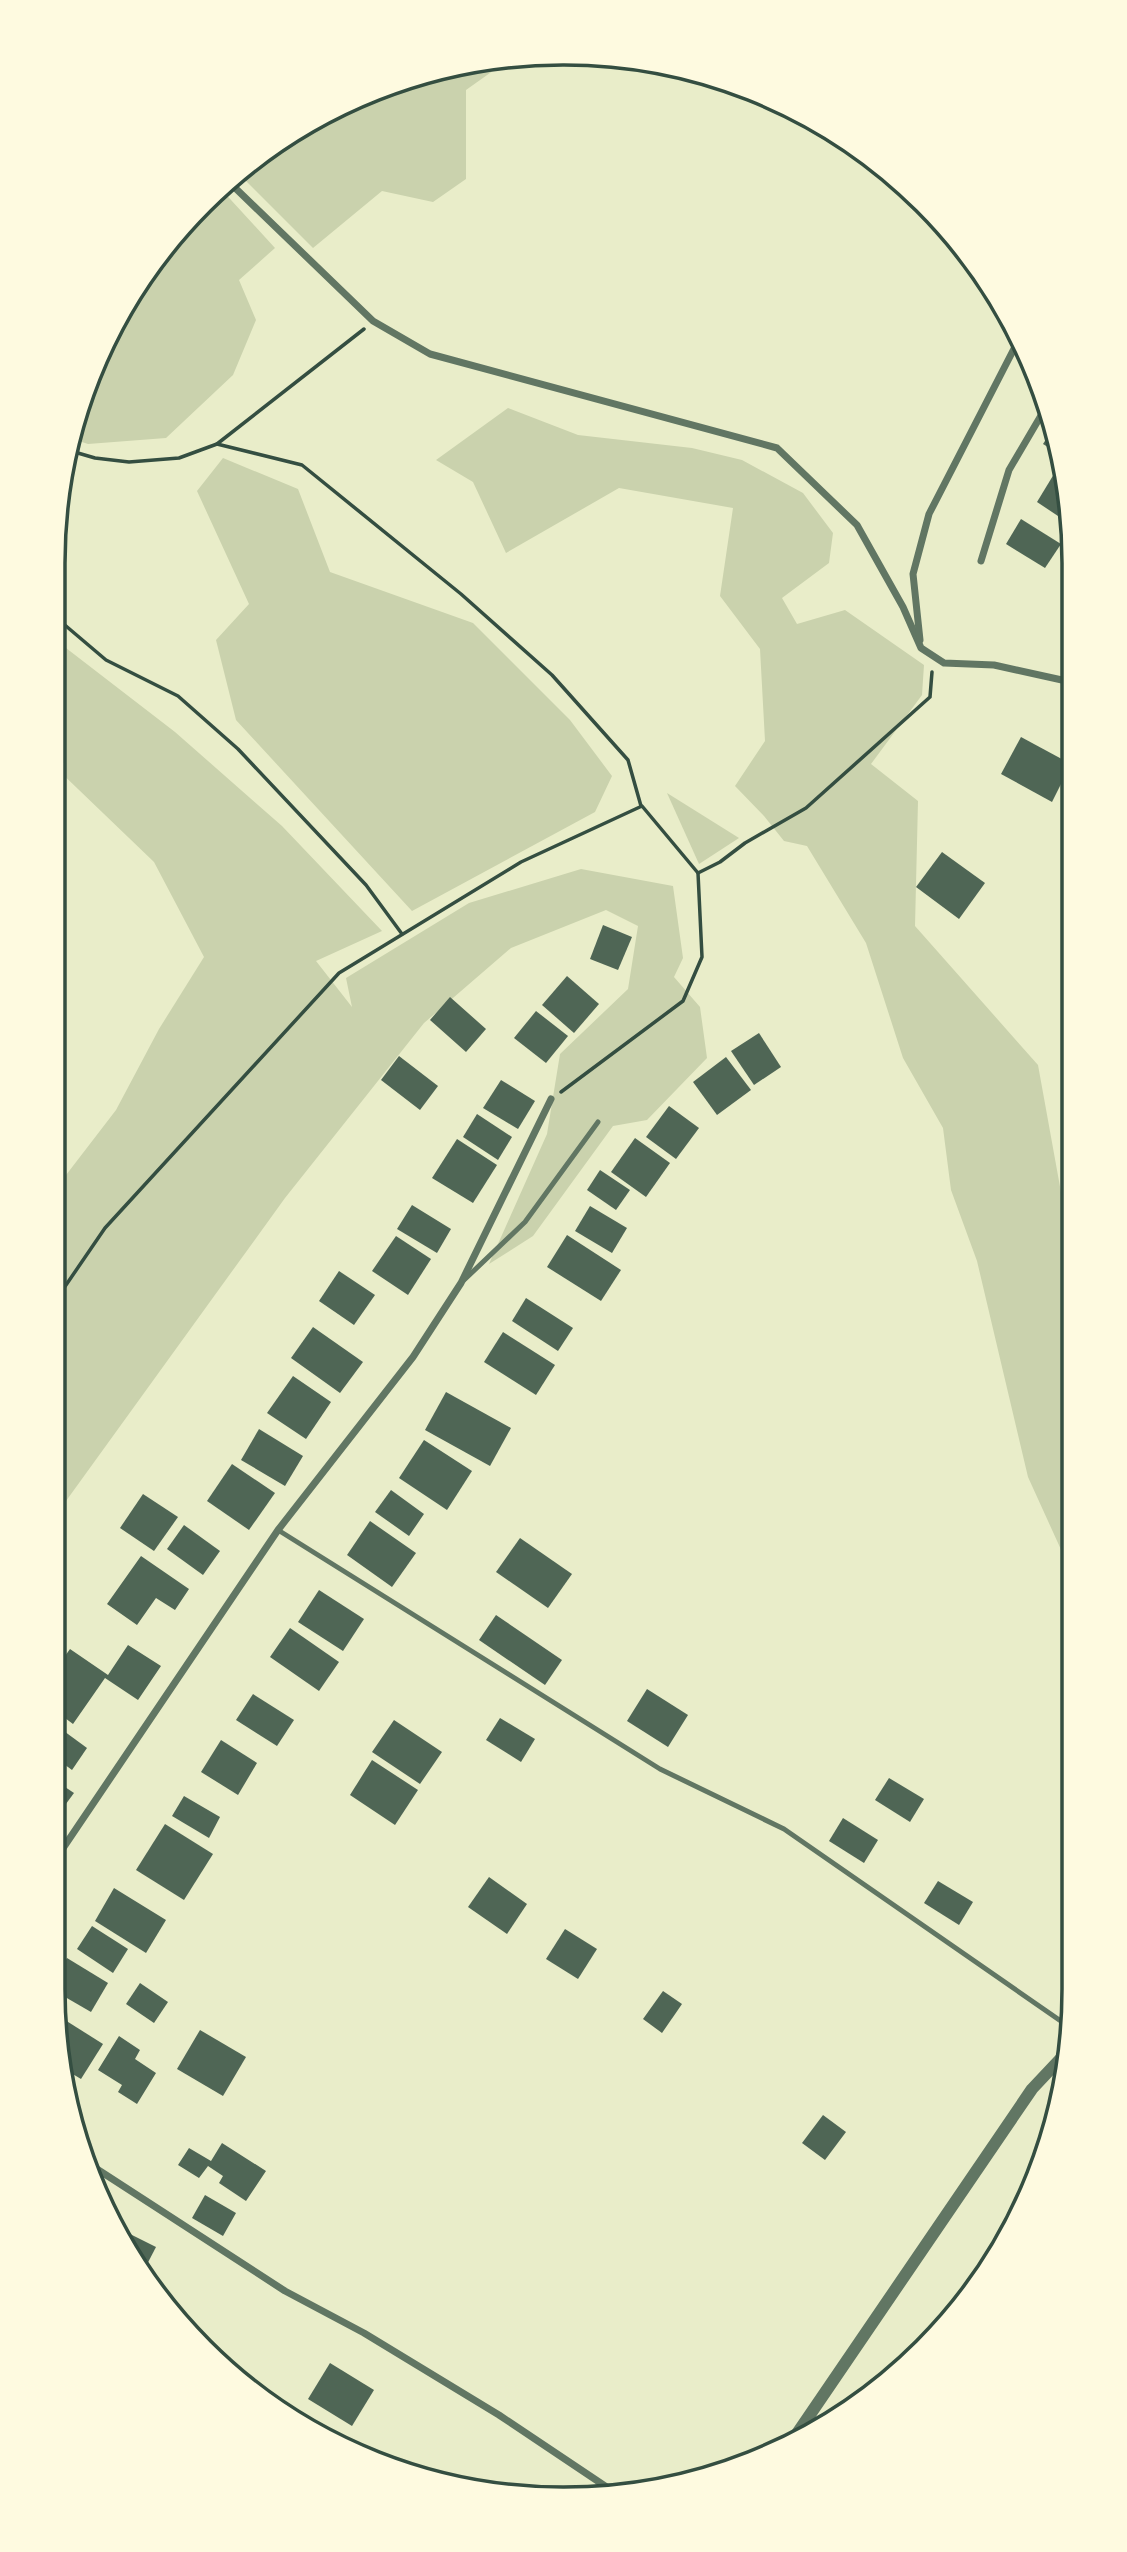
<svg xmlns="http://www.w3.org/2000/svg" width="1127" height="2552" font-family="'Sofia Sans Condensed',sans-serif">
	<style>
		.green { fill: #cad2ad }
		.building { fill: #4f6655 }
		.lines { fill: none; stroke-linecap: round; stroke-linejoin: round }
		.path { stroke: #344e41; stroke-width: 3.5 }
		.service { stroke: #617663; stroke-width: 5 }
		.minor { stroke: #617663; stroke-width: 7 }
		.tertiary { stroke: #617663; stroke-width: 12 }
		.rim { fill: none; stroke: #344e41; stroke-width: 3.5 }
	</style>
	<rect width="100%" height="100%" fill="#e9edc9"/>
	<g class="green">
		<path d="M514,56l-48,34v89l-33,23 -51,-11 -69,57 -76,-76c50,-46 128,-81 193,-101 26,-9 56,-10 84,-15z"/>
		<polygon points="220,188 275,248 239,280 256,320 233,375 166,438 88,444 73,439 80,399 121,308 180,226"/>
		<polygon points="508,408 578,435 692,448 742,460 803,493 833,533 829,563 782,598 797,624 845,610 924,665 922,695 871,764 918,801 915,926 1038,1065 1072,1253 1073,1576 1028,1477 977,1261 951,1190 943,1128 903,1058 866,943 807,846 784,841 764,816 735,786 765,741 760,649 720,596 733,508 619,488 506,553 473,482 436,460"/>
		<polygon points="223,458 298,489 330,572 473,623 570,720 612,776 595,812 412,911 236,720 216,640 249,604 197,491"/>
		<polygon points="53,638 175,732 282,826 382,931 316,961 352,1007 346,978 469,903 581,869 673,886 683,958 674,977 700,1007 707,1058 647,1120 613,1126 533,1236 489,1264 547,1134 560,1054 628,989 638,926 606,910 511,948 424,1023 285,1198 53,1519 53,1192 116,1110 159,1029 204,957 154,862 53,765"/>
		<polygon points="667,793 739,838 699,864"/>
	</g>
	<g class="building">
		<polygon points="1052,430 1054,436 1059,454 1043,444"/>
		<polygon points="1054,474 1066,482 1070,496 1070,519 1067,522 1037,502"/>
		<polygon points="1021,519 1061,544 1045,568 1006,544"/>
		<polygon points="1021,737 1071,764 1052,802 1001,774"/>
		<polygon points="942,852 985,883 959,919 916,887"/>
		<polygon points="603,925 632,937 618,970 590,959"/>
		<polygon points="567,976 599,1004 574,1033 542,1005"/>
		<polygon points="450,997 486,1029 466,1052 430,1020"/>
		<polygon points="536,1011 568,1036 546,1063 514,1038"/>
		<polygon points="759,1033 781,1067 754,1085 731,1051"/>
		<polygon points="399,1056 438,1086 420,1110 381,1080"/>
		<polygon points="726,1057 751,1090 717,1115 693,1082"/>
		<polygon points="501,1080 535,1101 518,1129 483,1108"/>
		<polygon points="669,1106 699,1128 676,1159 646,1137"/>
		<polygon points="477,1114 512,1137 498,1160 463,1137"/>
		<polygon points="635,1138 670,1163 646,1197 611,1172"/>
		<polygon points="457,1139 497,1165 473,1203 432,1178"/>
		<polygon points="600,1170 630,1190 616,1210 587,1190"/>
		<polygon points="412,1205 451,1229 437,1253 397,1229"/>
		<polygon points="590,1206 627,1228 612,1253 575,1231"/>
		<polygon points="567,1235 621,1270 601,1301 547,1267"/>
		<polygon points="396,1236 431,1259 408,1295 372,1271"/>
		<polygon points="339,1271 375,1295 354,1325 319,1301"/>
		<polygon points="526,1298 573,1328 558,1351 512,1321"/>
		<polygon points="313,1327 363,1362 340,1393 291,1358"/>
		<polygon points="503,1332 555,1365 536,1395 484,1362"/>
		<polygon points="293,1376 331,1402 306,1439 267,1413"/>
		<polygon points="446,1392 511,1428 490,1466 425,1430"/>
		<polygon points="259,1429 303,1456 285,1486 241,1460"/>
		<polygon points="424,1440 472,1471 447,1510 399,1478"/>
		<polygon points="232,1464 275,1493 249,1530 207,1501"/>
		<polygon points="391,1490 424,1514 409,1536 375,1512"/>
		<polygon points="143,1494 178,1517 154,1551 120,1528"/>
		<polygon points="370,1521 416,1553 392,1587 347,1555"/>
		<polygon points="184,1525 220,1551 203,1575 167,1549"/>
		<polygon points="520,1538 572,1574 548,1608 496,1572"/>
		<polygon points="141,1556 189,1589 175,1610 156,1598 137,1625 107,1604"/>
		<polygon points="319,1590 364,1619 343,1651 298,1622"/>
		<polygon points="496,1615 562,1660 545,1685 479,1640"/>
		<polygon points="290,1628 339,1662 319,1691 270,1657"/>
		<polygon points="128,1645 161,1666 138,1700 105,1678 73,1724 53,1709 53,1673 70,1649 108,1675"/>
		<polygon points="647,1689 688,1715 668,1747 627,1721"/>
		<polygon points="253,1694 294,1720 277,1746 236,1720"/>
		<polygon points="500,1718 535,1739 521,1762 486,1740"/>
		<polygon points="394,1720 442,1752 420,1784 372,1752"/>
		<polygon points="57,1726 87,1748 72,1770 53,1756 53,1733"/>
		<polygon points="221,1740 257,1763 238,1795 201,1772"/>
		<polygon points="372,1760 418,1790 395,1825 350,1795"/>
		<polygon points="889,1778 924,1799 910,1822 875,1800"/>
		<polygon points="53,1779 74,1793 60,1812 53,1807"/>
		<polygon points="184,1796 220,1817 209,1838 172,1816"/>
		<polygon points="843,1818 878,1840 864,1863 829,1841"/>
		<polygon points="165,1824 213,1854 184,1900 136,1870"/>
		<polygon points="489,1877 527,1904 507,1934 468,1907"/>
		<polygon points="938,1881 973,1902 959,1925 924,1903"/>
		<polygon points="114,1888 166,1920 146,1953 95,1921"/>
		<polygon points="92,1926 128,1949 113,1973 77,1949"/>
		<polygon points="565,1929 597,1949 578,1979 546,1959"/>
		<polygon points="67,1958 108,1983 91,2012 53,1990 53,1983"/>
		<polygon points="140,1983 168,2002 154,2023 126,2004"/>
		<polygon points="663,1991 682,2004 662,2033 643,2019"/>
		<polygon points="57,2015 103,2044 81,2079 66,2070"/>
		<polygon points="200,2030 246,2057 223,2096 177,2069"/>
		<polygon points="119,2036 140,2050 135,2059 156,2073 137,2104 118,2092 122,2085 98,2070"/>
		<polygon points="823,2115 846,2132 825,2160 802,2143"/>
		<polygon points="222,2143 266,2171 246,2201 219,2183 223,2176 208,2166 199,2178 178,2165 189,2148 211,2161"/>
		<polygon points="205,2195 236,2213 223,2236 192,2218"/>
		<polygon points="116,2227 156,2247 142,2274 121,2244 115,2230"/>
		<polygon points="330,2363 374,2390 352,2426 308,2399"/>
	</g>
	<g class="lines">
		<g class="path">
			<polyline points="217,444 302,465 461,594 552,675 628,760 641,806"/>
			<polyline points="71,451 95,458 129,462 179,458 217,444 364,329"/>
			<polyline points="53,615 106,660 178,696 238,749 366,885 402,934"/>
			<polyline points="561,1092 683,1001 702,957 698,873"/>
			<polyline points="53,1304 105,1228 339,973 521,862 642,806 698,873 720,862 745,843 806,808 930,697 932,672"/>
		</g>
		<g class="service">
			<polyline points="463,1281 525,1222 598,1122"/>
			<polyline points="278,1530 660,1769 784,1829 1068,2026"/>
		</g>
		<g class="minor">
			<polyline points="228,181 373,321 430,354 777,448 857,525 903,607 921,648 944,663 994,665 1071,682"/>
			<polyline points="981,561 1009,470 1046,407"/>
			<polyline points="920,640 913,574 929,514 1019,339"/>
			<polyline points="53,1863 278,1530 413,1357 461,1283 551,1099"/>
			<polyline points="83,2160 285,2291 364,2333 499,2415 617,2494"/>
		</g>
		<polyline class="tertiary" points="792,2441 1032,2089 1064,2055"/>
	</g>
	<path d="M0 0H1127V2552H0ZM563 65H564A498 498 0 0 1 1062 563V1989A498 498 0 0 1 564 2487H563A498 498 0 0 1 65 1989V563A498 498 0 0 1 563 65Z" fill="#fefae0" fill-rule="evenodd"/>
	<path class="rim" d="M563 65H564A498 498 0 0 1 1062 563V1989A498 498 0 0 1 564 2487H563A498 498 0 0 1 65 1989V563A498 498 0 0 1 563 65Z"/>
</svg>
